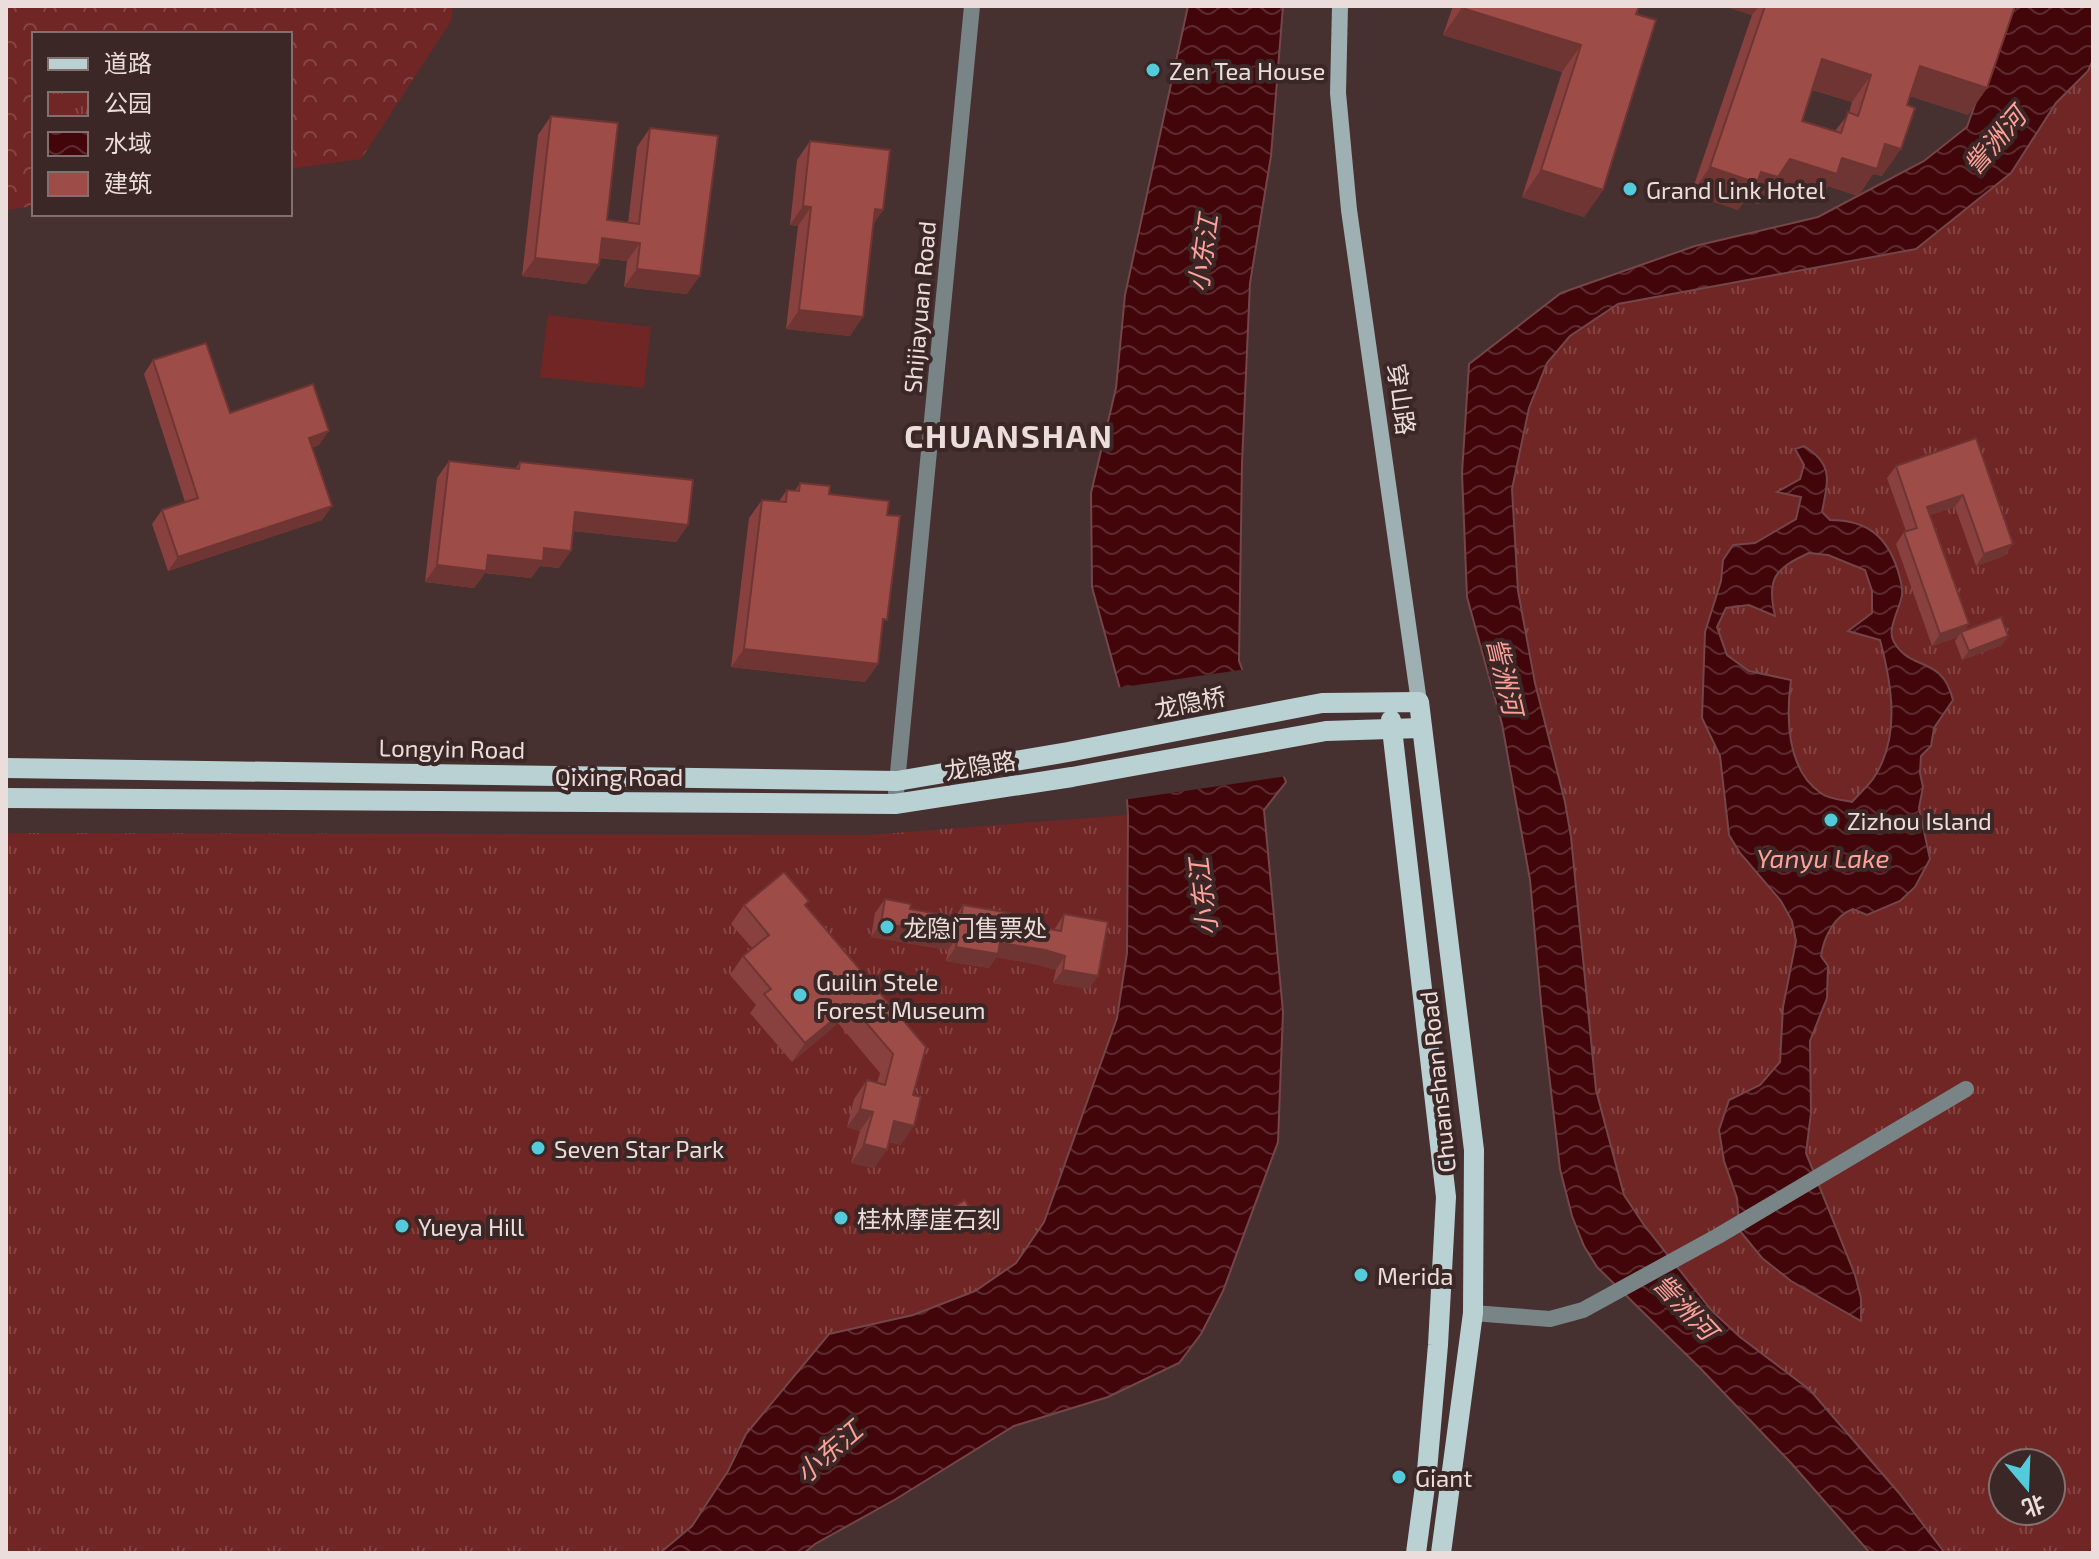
<svg xmlns="http://www.w3.org/2000/svg" width="2099" height="1559" font-family="'Exo 2','Noto Sans SC',sans-serif">
	<style>
		.forest { fill: url(#forest-crowns) }
		.park { fill: url(#park-tufts); fill-rule: evenodd }
		.pitch { fill: #6f2625 }
		.water { fill: url(#water-waves); stroke: #744649; stroke-width: 2; fill-rule: evenodd }
		.pier { fill: #463130 }
		.lines { fill: none; stroke-linecap: round; stroke-linejoin: round }
		.minor { stroke: #798486; stroke-width: 16 }
		.tertiary { stroke: #798486; stroke-width: 16 }
		.secondary { stroke: #9eb0b2; stroke-width: 16 }
		.primary { stroke: #bad1d4; stroke-width: 20 }
		.wall { fill: #88413e; fill-rule: evenodd }
		.shaded-wall { fill: #6f3532 }
		.building { fill: #9e4c48; stroke: #6f3532; stroke-width: 2; fill-rule: evenodd }
		.poi-dot { fill: #53cbdb; stroke: #3b2726; stroke-width: 3 }
		.labels { text-anchor: middle; dominant-baseline: central; stroke-width: 8; stroke-linejoin: round; paint-order: stroke }
		.poi-label { font-size: 24px; fill: #eadddb; stroke: #3b2726; text-anchor: start }
		.street-label { font-size: 24px; fill: #eadddb; stroke: #3b2726 }
		.water-label { font-size: 26px; font-style: italic; fill: #fea19a; stroke: #3b2726 }
		.district-label { font-size: 32px; font-weight: bold; letter-spacing: 2px; fill: #eadddb; stroke: #3b2726 }
	</style>
	<defs>
		<pattern id="forest-crowns" width="20" height="18" patternUnits="userSpaceOnUse" patternTransform="scale(2)"><rect width="20" height="18" fill="#6f2625"/><path d="M2 6a3 3 0 1 1 6 0M12 15a3 3 0 1 1 6 0" fill="none" stroke="#844544"/></pattern>
		<pattern id="park-tufts" width="24" height="20" patternUnits="userSpaceOnUse" patternTransform="scale(2)"><rect width="24" height="20" fill="#6f2625"/><path d="M3 7l-1-3M5 7V3M7 7l1-3M15 17l-1-3M17 17v-4M19 17l1-3" fill="none" stroke="#844544"/></pattern>
		<pattern id="water-waves" width="16" height="10" patternUnits="userSpaceOnUse" patternTransform="scale(2)"><rect width="16" height="10" fill="#42060a"/><path d="M0 5q4-4 8 0t8 0" fill="none" stroke="#5d2a2d"/></pattern>
	</defs>
	<rect width="100%" height="100%" fill="#463130"/>
	<polygon class="forest" points="6,6 453,6 451,21 361,159 290,169 290,34 34,34 34,206 6,210"/>
	<g class="park">
		<path d="M2093,60v1493h-148l-46,-60 -187,-182 -68,-86 -20,-30 -28,-105 -25,-253 -6,-35 -30,-119 -17,-92 -6,-102 17,-81 18,-45 23,-27 48,-32 298,-55 95,-76 45,-70 32,-32zM2003,1463h48v48h-48z"/>
		<polygon points="1128,815 1127,953 1117,1018 1044,1222 1016,1263 979,1290 902,1319 829,1334 746,1434 728,1471 692,1526 660,1553 6,1553 6,833 868,835"/>
	</g>
	<polygon class="pitch" points="548,315 651,327 644,388 540,377"/>
	<g class="water">
		<polygon points="1188,6 1283,6 1271,156 1250,283 1242,463 1239,661 1286,782 1264,810 1283,1012 1278,1142 1223,1291 1201,1334 1179,1363 1108,1397 1014,1426 896,1499 815,1544 804,1553 660,1553 692,1526 728,1471 746,1434 829,1334 913,1315 975,1291 1016,1263 1044,1222 1117,1018 1127,953 1128,815 1120,689 1092,587 1091,493 1116,388 1125,295"/>
		<polygon points="2010,6 2093,6 2093,60 2088,71 2056,103 2011,173 1916,249 1618,304 1570,336 1547,363 1529,408 1512,489 1518,591 1535,683 1565,802 1571,837 1596,1090 1624,1195 1644,1225 1712,1311 1740,1337 1810,1390 1899,1493 1945,1553 1870,1553 1792,1464 1700,1368 1597,1267 1584,1246 1572,1216 1560,1169 1542,1013 1530,880 1502,724 1467,597 1462,473 1469,364 1561,293 1695,246 1818,217 1924,161 1967,127"/>
		<path d="M1804,446c30,19 24,34 18,66l8,8c37,0 57,16 68,51 2,7 5,16 4,24 -2,14 -16,35 -8,47 17,30 48,13 59,58l-19,28 -3,18 -10,10 -1,17 3,14 -4,21 11,51 -15,28 -15,14 -33,14 -14,-6c-19,7 -29,28 -32,47l7,10 -1,32 -17,43 1,72 -5,40 49,122 6,23v23l-70,-40 -29,-23 -22,-27 -3,-33 -13,-37 -5,-31 10,-30 31,-15 20,-23 3,-55 13,-66 -4,-20 -11,-20 -41,-48 -11,-18 -9,-79 -18,-38 3,-86 16,-51 2,-21 10,-15 22,-2 41,-24 5,-22 -24,-5 23,-13 4,-14 -9,-16zM1809,553l19,2 37,15 7,21v22l-24,18 32,9c12,45 21,98 -7,139 -6,8 -14,15 -21,23 -9,-2 -23,-3 -30,-8 -36,-24 -36,-77 -31,-114l-42,-9 -22,-16 -10,-28 9,-19 23,-3 26,11c-8,-38 -1,-47 34,-63z"/>
	</g>
	<polygon class="pier" points="1247,669 1288,776 1123,800 1116,688"/>
	<g class="lines">
		<polyline class="minor" points="1473,1313 1550,1319 1583,1310 1718,1236 1966,1089"/>
		<polyline class="tertiary" points="896,793 972,6"/>
		<polyline class="secondary" points="1340,6 1338,93 1349,210 1419,702"/>
		<g class="primary">
			<polyline points="1391,720 1446,1197 1438,1345 1427,1471 1416,1553"/>
			<polyline points="6,768 897,781 1068,752 1322,703 1419,702 1474,1150 1473,1313 1441,1553"/>
			<polyline points="6,798 895,804 1072,777 1326,731 1421,728"/>
		</g>
	</g>
	<g class="wall">
		<polygon points="1453,6 1639,6 1603,190 1584,217 1522,197 1562,72 1443,35"/>
		<path d="M1723,6h292l-28,82 -19,27 -58,-19 -28,80 -9,-2 -15,22 -30,-10 -10,15 -47,-15 -12,18 -14,-4 -7,10 -47,-16 61,-179zM1812,90l40,12 -3,11 -14,18 -33,-10z"/>
		<polygon points="551,116 607,220 628,223 637,147 650,128 687,294 624,287 627,261 600,258 599,265 586,284 522,276 538,135"/>
		<polygon points="810,141 883,210 873,224 850,336 786,329 798,226 790,225 797,160"/>
		<polygon points="153,360 230,413 319,445 312,448 332,506 322,520 168,571 152,524 162,510 185,502 144,374"/>
		<polygon points="1976,438 2004,556 1976,566 1955,507 1930,515 1964,631 2008,636 2002,645 1962,660 1955,641 1958,637 1932,646 1896,544 1904,532 1906,531 1887,478 1896,466"/>
		<polygon points="449,461 515,469 520,462 688,525 676,542 573,531 559,568 540,566 531,578 485,573 474,588 425,582 437,478"/>
		<polygon points="800,483 887,515 882,627 878,664 865,682 731,667 749,518 762,500 779,501 787,490 795,491"/>
		<polygon points="885,899 910,909 955,917 963,905 1009,922 1054,930 1064,914 1089,989 1053,983 1056,970 1035,964 996,957 989,968 946,961 948,950 871,937 875,913"/>
		<polygon points="744,905 806,906 926,1047 901,1145 889,1142 874,1168 851,1163 860,1131 847,1127 854,1099 867,1080 877,1083 880,1073 838,1023 792,1062 750,1013 756,1005 730,975 743,956 753,949 731,924"/>
		<polygon points="947,1211 975,1217 972,1222 954,1233 943,1216"/>
	</g>
	<g class="shaded-wall">
		<polygon points="1723,6 1759,6 1752,15"/>
		<polygon points="1462,8 1581,45 1562,72 1443,35"/>
		<polygon points="1822,59 1871,75 1852,102 1803,87"/>
		<polygon points="1920,66 1987,88 1968,115 1901,93"/>
		<polygon points="1885,144 1901,149 1882,176 1873,174 1858,196 1828,186 1818,201 1771,186 1759,204 1745,200 1738,210 1691,194 1710,167 1761,172 1790,159 1842,158"/>
		<polygon points="1541,170 1603,190 1584,217 1522,197"/>
		<polygon points="803,206 811,207 798,226 790,225"/>
		<polygon points="875,209 883,210 870,229"/>
		<polygon points="602,238 640,243 627,261 589,257"/>
		<polygon points="535,258 599,265 586,284 522,276"/>
		<polygon points="637,269 700,276 687,294 624,287"/>
		<polygon points="799,310 863,317 850,336 786,329"/>
		<polygon points="329,431 319,445 299,452 309,438"/>
		<polygon points="1963,495 1955,507 1919,519 1927,507"/>
		<polygon points="332,506 322,520 168,571 178,557"/>
		<polygon points="575,512 688,525 676,542 563,530"/>
		<polygon points="2013,544 2004,556 1976,566 1984,554"/>
		<polygon points="544,548 571,551 559,568 540,566 531,578 485,573 474,588 425,582 437,565 488,555"/>
		<polygon points="1969,624 1962,634 1961,632 1958,637 1932,646 1940,634"/>
		<polygon points="2008,636 2002,645 1962,660 1969,651"/>
		<polygon points="744,649 878,664 865,682 731,667"/>
		<polygon points="881,923 958,936 948,950 871,937"/>
		<polygon points="1000,943 1045,950 1065,956 1056,970 1035,964 996,957 989,968 946,961 956,947"/>
		<polygon points="1063,970 1098,976 1089,989 1053,983"/>
		<polygon points="851,1005 838,1023 792,1062 805,1043"/>
		<polygon points="860,1109 873,1112 860,1131 847,1127"/>
		<polygon points="894,1121 914,1126 901,1145 881,1140"/>
		<polygon points="864,1144 887,1150 874,1168 851,1163"/>
		<polygon points="975,1217 972,1222 954,1233 957,1228"/>
	</g>
	<g class="building">
		<polygon points="1463,6 1639,6 1636,14 1656,20 1603,190 1541,170 1581,45 1462,8"/>
		<path d="M1765,6h250l-28,82 -67,-22 -13,39 8,3 -14,41 -16,-5 -8,25 -35,-11 -5,16 -47,-15 -12,18 -17,-5 -4,11 -47,-16zM1822,59l49,16 -13,41 -10,-4 -7,21 -39,-12z"/>
		<polygon points="551,116 618,123 607,220 639,224 650,128 718,136 700,276 637,269 640,243 602,238 599,265 535,258"/>
		<polygon points="810,141 890,150 883,210 875,209 863,317 799,310 811,207 803,206"/>
		<polygon points="206,343 230,413 313,384 329,431 309,438 332,506 178,557 162,510 198,498 153,360"/>
		<polygon points="1976,438 2013,544 1984,554 1963,495 1927,507 1969,624 1940,634 1904,532 1917,528 1896,466"/>
		<polygon points="449,461 519,469 520,462 693,480 688,525 575,512 571,551 544,548 543,561 488,555 486,571 437,565"/>
		<polygon points="800,483 830,486 829,494 889,501 887,515 900,516 887,620 883,619 878,664 744,649 762,500 786,502 787,490 799,491"/>
		<polygon points="2001,617 2008,636 1969,651 1961,632"/>
		<polygon points="784,872 809,901 805,905 926,1047 913,1095 921,1097 914,1126 894,1121 887,1150 864,1144 873,1112 860,1109 867,1080 885,1085 893,1054 851,1005 805,1043 764,994 771,989 743,956 769,935 744,905"/>
		<polygon points="885,899 911,904 910,909 961,918 963,905 1010,913 1009,922 1061,931 1064,914 1108,922 1098,976 1063,970 1065,956 1045,950 1000,943 998,954 956,947 958,936 881,923"/>
		<polygon points="965,1200 975,1217 957,1228 947,1211"/>
	</g>
	<g class="poi-dot">
		<circle cx="1153" cy="70" r="8"/>
		<circle cx="1630" cy="189" r="8"/>
		<circle cx="1831" cy="820" r="8"/>
		<circle cx="887" cy="927" r="8"/>
		<circle cx="800" cy="995" r="8"/>
		<circle cx="538" cy="1148" r="8"/>
		<circle cx="841" cy="1218" r="8"/>
		<circle cx="402" cy="1226" r="8"/>
		<circle cx="1361" cy="1275" r="8"/>
		<circle cx="1399" cy="1477" r="8"/>
	</g>
	<g class="labels">
		<g class="poi-label">
			<text x="1169" y="70">Zen Tea House</text>
			<text x="1646" y="189">Grand Link Hotel</text>
			<text x="1847" y="820">Zizhou Island</text>
			<text x="903" y="927">龙隐门售票处</text>
			<text x="816" y="981">Guilin Stele<tspan x="816" dy="28">Forest Museum</tspan></text>
			<text x="554" y="1148">Seven Star Park</text>
			<text x="857" y="1218">桂林摩崖石刻</text>
			<text x="418" y="1226">Yueya Hill</text>
			<text x="1377" y="1275">Merida</text>
			<text x="1415" y="1477">Giant</text>
		</g>
		<g class="street-label">
			<text transform="translate(919 307) rotate(-85)">Shijiayuan Road</text>
			<text transform="translate(1402 399) rotate(82)">穿山路</text>
			<text transform="translate(1190 702) rotate(-11)">龙隐桥</text>
			<text transform="translate(452 748) rotate(1)">Longyin Road</text>
			<text transform="translate(980 765) rotate(-9)">龙隐路</text>
			<text x="619" y="776">Qixing Road</text>
			<text transform="translate(1437 1082) rotate(-96)">Chuanshan Road</text>
		</g>
		<g class="water-label">
			<text transform="translate(1994 140) rotate(-49)">訾洲河</text>
			<text transform="translate(1202 253) rotate(-82)">小东江</text>
			<text transform="translate(1506 676) rotate(77)">訾洲河</text>
			<text x="1823" y="857">Yanyu Lake</text>
			<text transform="translate(1202 897) rotate(-97)">小东江</text>
			<text transform="translate(1686 1306) rotate(47)">訾洲河</text>
			<text transform="translate(828 1451) rotate(-41)">小东江</text>
		</g>
		<g class="district-label">
			<text x="1009" y="435">CHUANSHAN</text>
		</g>
	</g>
	<rect width="2099" height="1559" fill="none" stroke="#eadddb" stroke-width="16"/>
	<rect x="32" y="32" width="260" height="184" fill="#3b2726" stroke="#81706e" stroke-width="2"/>
	<rect x="48" y="58" width="40" height="12" fill="#bad1d4" stroke="#81706e" stroke-width="2"/>
	<text x="104" y="72" font-size="24" fill="#eadddb">道路</text>
	<rect x="48" y="92" width="40" height="24" fill="url(#park-tufts)" stroke="#81706e" stroke-width="2"/>
	<text x="104" y="112" font-size="24" fill="#eadddb">公园</text>
	<rect x="48" y="132" width="40" height="24" fill="url(#water-waves)" stroke="#81706e" stroke-width="2"/>
	<text x="104" y="152" font-size="24" fill="#eadddb">水域</text>
	<rect x="48" y="172" width="40" height="24" fill="#9e4c48" stroke="#81706e" stroke-width="2"/>
	<text x="104" y="192" font-size="24" fill="#eadddb">建筑</text>
	<g transform="translate(2027 1487) rotate(161)"><circle r="38" fill="#3b2726" stroke="#81706e" stroke-width="2"/>
	<path d="M0-6L14 30L0 20L-14 30Z" fill="#53cbdb"/>
	<text y="-12" font-size="22" font-weight="bold" text-anchor="middle" fill="#eadddb">北</text>
	</g>
</svg>
